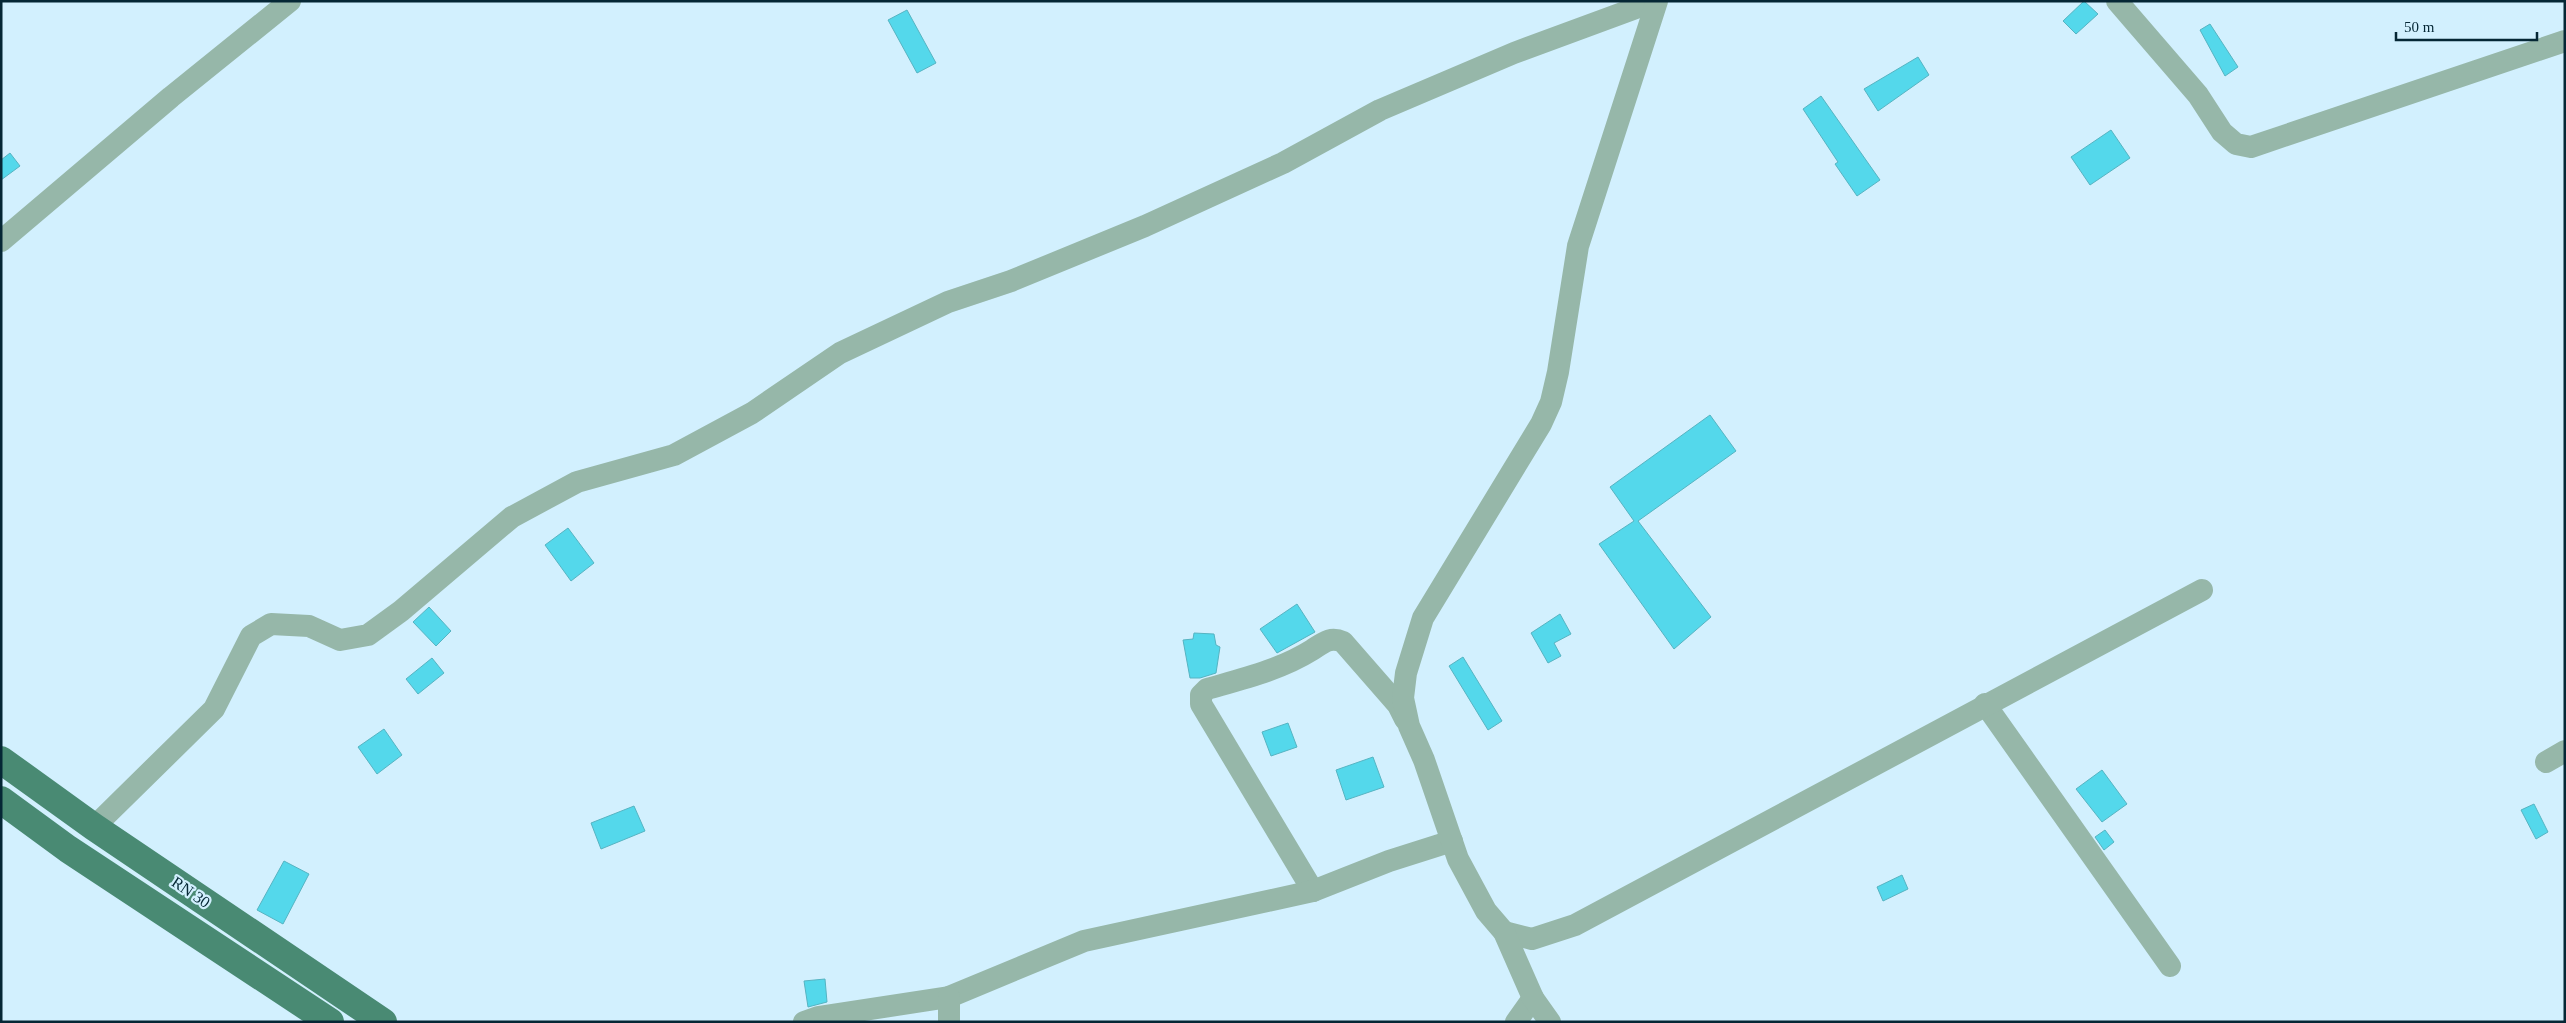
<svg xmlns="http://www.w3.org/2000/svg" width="2566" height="1023" font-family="'Times New Roman',serif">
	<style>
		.building { fill: #54d8eb; stroke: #56b4c2 }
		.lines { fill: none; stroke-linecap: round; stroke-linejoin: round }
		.minor { stroke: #96b7a9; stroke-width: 22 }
		.primary { stroke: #498a73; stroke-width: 28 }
		.labels { text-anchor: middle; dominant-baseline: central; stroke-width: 4.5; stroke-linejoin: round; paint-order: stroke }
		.street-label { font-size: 16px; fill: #052735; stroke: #d2f0fe }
	</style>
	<rect width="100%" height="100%" fill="#d2f0fe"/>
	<g class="building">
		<polygon points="2084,1 2098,14 2076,34 2063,21"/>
		<polygon points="907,10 936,63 917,73 888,20"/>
		<polygon points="2210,24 2238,67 2225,76 2200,30"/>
		<polygon points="1918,57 1929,75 1878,111 1864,89"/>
		<polygon points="1821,96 1880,180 1857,196 1835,164 1838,162 1803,109"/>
		<polygon points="2111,130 2130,158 2090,185 2071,157"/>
		<polygon points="10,153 20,166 1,180 1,160"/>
		<polygon points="1710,415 1736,451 1638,521 1711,617 1674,649 1599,544 1634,521 1610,487"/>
		<polygon points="568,528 594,563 571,581 545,545"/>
		<polygon points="1297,604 1315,632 1277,653 1260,629"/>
		<polygon points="429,607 451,631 436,646 413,622"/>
		<polygon points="1560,614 1571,634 1554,643 1561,656 1548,663 1531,633"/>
		<polygon points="1194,633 1214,634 1216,645 1220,647 1216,673 1200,678 1190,678 1183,640 1193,639"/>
		<polygon points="1463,657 1502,721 1488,730 1449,666"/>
		<polygon points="432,658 444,673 418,694 406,679"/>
		<polygon points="1288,723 1297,747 1271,756 1262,732"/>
		<polygon points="384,729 402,755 377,774 358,747"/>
		<polygon points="1373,757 1384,787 1346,800 1336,770"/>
		<polygon points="2102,770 2127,804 2102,822 2076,789"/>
		<polygon points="2534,804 2548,832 2536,839 2521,810"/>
		<polygon points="634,806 645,831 601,849 591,823"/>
		<polygon points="2105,830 2114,842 2104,850 2095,837"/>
		<polygon points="284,861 309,874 283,924 257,910"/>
		<polygon points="1902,875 1908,889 1883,901 1877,887"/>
		<polygon points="825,979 827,1002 808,1007 804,981"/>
	</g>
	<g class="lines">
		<g class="minor">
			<polyline points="2117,1 2198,95 2222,132 2236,144 2251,147 2565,41"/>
			<polyline points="1,241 171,97 290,1"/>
			<polyline points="1985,704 2170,966"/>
			<polyline points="2546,762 2565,751"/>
			<polyline points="94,827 214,709 251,636 271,624 309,626 340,640 368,635 401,611 512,517 577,482 674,455 752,413 840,353 948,302 1011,281 1145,226 1283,163 1380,110 1514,53 1655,1"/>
			<path d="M1313,891l-112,-187v-9l6,-6c35,-10 73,-19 105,-39 11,-7 18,-14 31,-8l55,63 7,14"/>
			<polyline points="1504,932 1532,939 1575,925 2202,590"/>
			<polyline points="804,1022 818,1017 949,997 1084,941 1313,891 1389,861 1452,841"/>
			<polyline points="949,1022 949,997"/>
			<polyline points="1516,1022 1533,998"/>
			<polyline points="1550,1022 1533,998 1504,932 1486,911 1458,859 1424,760 1409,726 1403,698 1406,673 1423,618 1541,424 1551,402 1558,372 1578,246 1657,1"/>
		</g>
		<g class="primary">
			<polyline points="1,760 94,827 383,1022"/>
			<polyline points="1,800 68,849 330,1022"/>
		</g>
	</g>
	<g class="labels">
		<g class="street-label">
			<text transform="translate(191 892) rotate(34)">RN 30</text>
		</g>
	</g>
	<rect width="2566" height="1023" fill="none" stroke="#052735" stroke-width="5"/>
	<path d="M2396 32v8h141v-8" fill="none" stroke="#052735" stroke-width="2.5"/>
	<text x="2404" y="32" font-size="15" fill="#052735" stroke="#d2f0fe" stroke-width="4" paint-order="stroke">50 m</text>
</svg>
